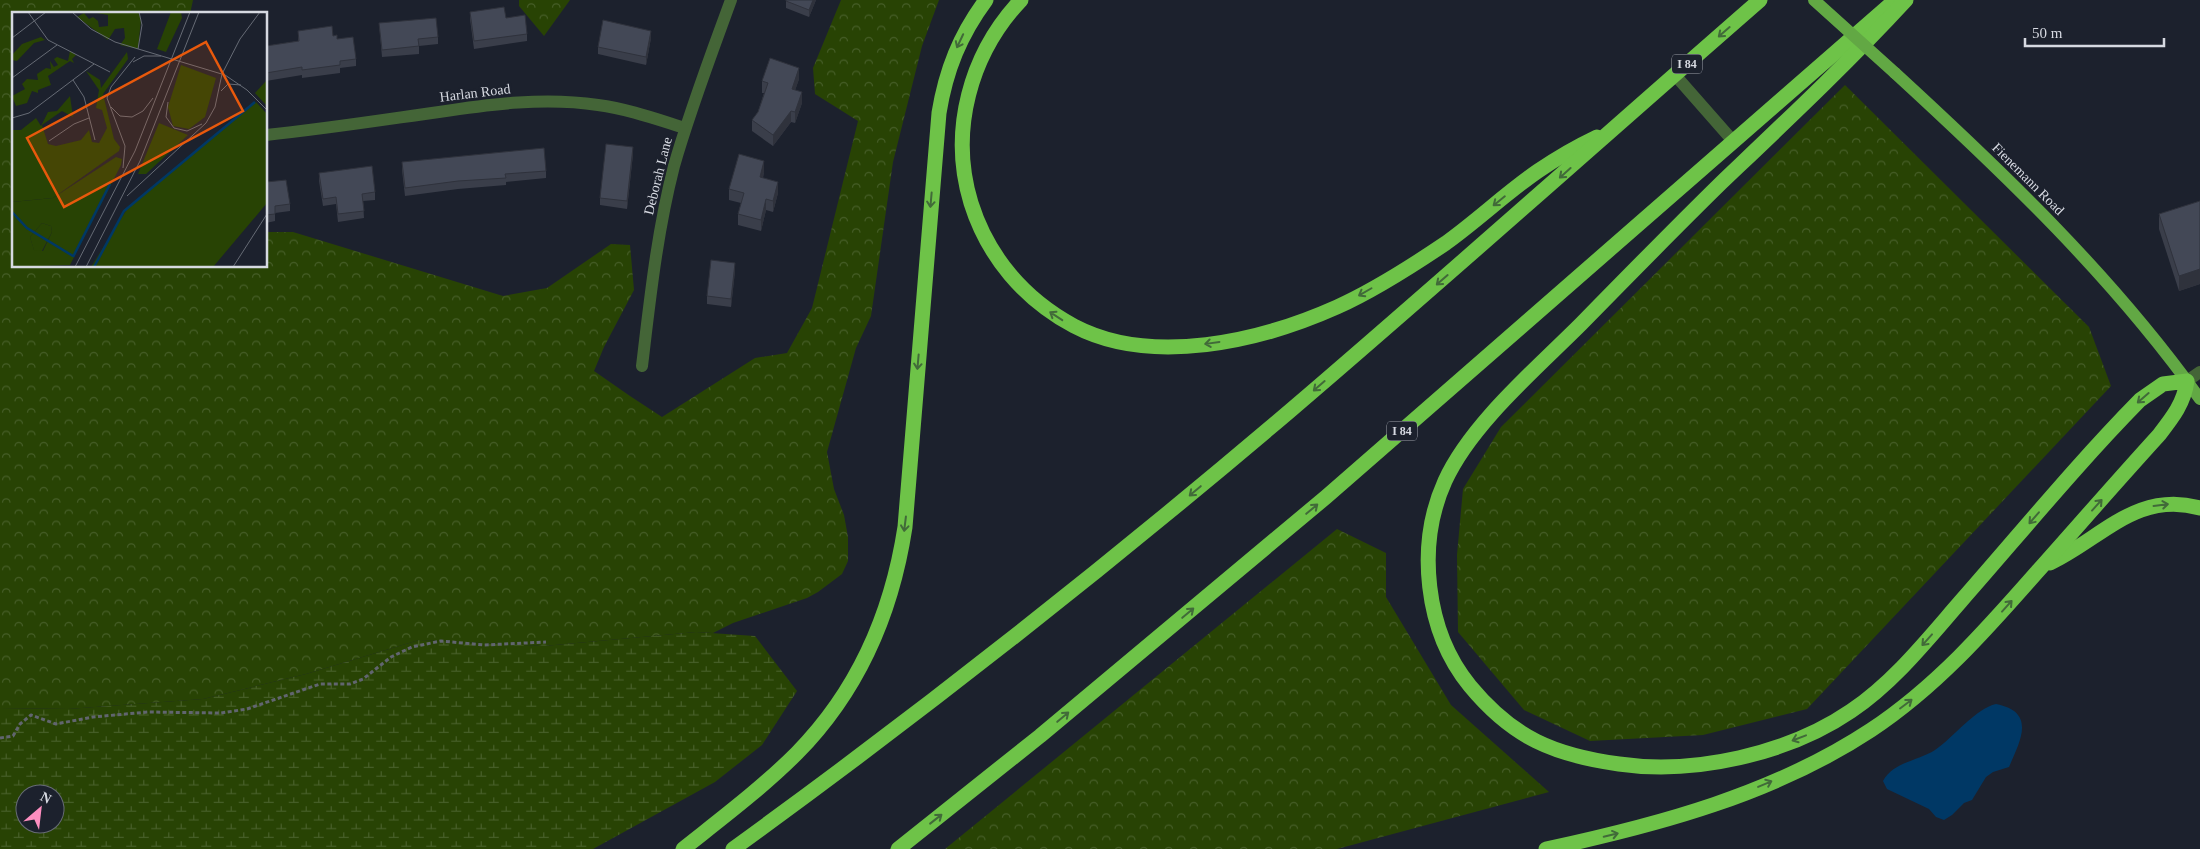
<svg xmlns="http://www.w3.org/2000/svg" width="2200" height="849" font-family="'Times New Roman',serif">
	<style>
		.forest { fill: url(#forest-crowns) }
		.wetland { fill: url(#wetland-marsh); fill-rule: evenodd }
		.water { fill: #003865 }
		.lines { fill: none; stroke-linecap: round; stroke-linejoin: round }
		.path { stroke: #61656f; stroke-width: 3; stroke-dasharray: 4 2.5; stroke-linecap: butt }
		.minor { stroke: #446537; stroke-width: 12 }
		.major { stroke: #62a844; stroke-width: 12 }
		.highway { stroke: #6ec348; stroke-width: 15 }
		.major-bridge { stroke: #62a844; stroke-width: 12 }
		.wall { fill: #3a3e4a }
		.shaded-wall { fill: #2f323c }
		.building { fill: #434856; stroke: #2f323c }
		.oneway { stroke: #416a39 }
		.labels { text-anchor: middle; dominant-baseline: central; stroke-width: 4.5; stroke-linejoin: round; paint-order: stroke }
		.shield { fill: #1c212d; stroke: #9ea2ab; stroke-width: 1 }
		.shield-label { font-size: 12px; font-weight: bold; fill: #d6d9e1 }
		.street-label { font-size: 14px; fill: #d6d9e1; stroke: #1c212d }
		.inset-river { fill: none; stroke: #003865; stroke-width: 2.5 }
		.inset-road { fill: none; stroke: #666b75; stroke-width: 1 }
		.view { fill: #e8590c; fill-opacity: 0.15; stroke: #e8590c; stroke-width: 2.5 }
		.inset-edge { fill: none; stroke: #d6d9e1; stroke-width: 2.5 }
	</style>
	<defs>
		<pattern id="forest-crowns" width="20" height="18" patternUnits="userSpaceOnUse" patternTransform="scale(1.25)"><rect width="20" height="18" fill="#284304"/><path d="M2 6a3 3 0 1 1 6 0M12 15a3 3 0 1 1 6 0" fill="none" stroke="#465e28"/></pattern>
		<pattern id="wetland-marsh" width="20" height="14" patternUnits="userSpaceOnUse" patternTransform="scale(1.25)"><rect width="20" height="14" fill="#284304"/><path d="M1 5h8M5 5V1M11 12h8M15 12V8" fill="none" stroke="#465e28"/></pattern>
	</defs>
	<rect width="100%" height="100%" fill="#1c212d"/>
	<g class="forest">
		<polygon points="0,0 193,0 190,14 14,14 14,266 266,266 266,232 293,232 503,296 547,288 611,244 630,245 634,290 604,347 594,371 630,396 662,417 755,358 787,353 812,308 858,121 815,94 813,68 841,0 939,0 922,46 893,162 871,316 856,348 827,452 834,489 844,515 848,537 848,561 842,574 818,592 807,598 733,623 713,633 696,632 544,646 419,640 306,674 203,699 68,709 0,708"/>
		<polygon points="519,0 570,0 544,36 519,6"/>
		<polygon points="1845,85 2089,327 2111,386 1807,709 1703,735 1590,741 1524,710 1458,632 1457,555 1463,489 1501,427"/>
		<polygon points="1337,529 1386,553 1386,597 1451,705 1549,792 1337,849 945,849"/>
	</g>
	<path class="wetland" d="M696,632l59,4 42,55 -35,54 -47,37 -122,67h-593v-141l68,1 135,-10 103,-25 113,-34 125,6zM25,794h30v30h-30z"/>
	<path class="water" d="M1996,704c41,8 24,37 13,63l-16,5 -7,5 -14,23 -8,3 -12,12 -8,5 -8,-3 -7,-8 -42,-20 -4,-8c10,-19 35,-20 52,-31 18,-12 41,-42 61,-46z"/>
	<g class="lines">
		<polyline class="path" points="0,738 13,736 20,724 31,715 56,724 93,717 148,712 221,713 247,709 320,684 350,684 363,679 391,657 412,647 441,641 484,645 546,642"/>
		<g class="minor">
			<polyline points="1675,75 1733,141"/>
			<path d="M266,135c58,-6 116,-15 173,-23 52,-8 106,-15 159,-7 30,4 58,14 87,23"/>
			<path d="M642,366c8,-67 15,-134 32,-200 16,-56 37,-111 57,-166"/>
			<polyline points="2187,381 2200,372"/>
		</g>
		<path class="major" d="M1895,73c110,101 218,204 305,326"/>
		<g class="highway">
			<path d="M1021,0c-51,54 -72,131 -50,203 17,54 53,96 103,123 78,41 187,15 263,-19 38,-17 75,-41 109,-64 32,-23 60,-50 92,-72 19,-13 38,-24 59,-34"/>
			<path d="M2050,563c51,-24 87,-73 150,-55"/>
			<path d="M683,849c39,-31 79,-61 114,-96 61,-62 95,-141 108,-226l34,-414c7,-43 21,-78 47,-113"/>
			<path d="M733,849c192,-139 378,-286 558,-439 158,-135 313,-274 469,-410"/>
			<polyline points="898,849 1040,736 1326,497 1892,3"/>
			<path d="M1546,849c112,-24 228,-55 325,-119 65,-43 115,-100 166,-158 41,-46 81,-92 122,-137 14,-18 25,-32 28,-54l-24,3 -23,16c-63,64 -120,134 -179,201 -34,39 -67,81 -110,110 -63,43 -157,64 -232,53 -65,-9 -106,-26 -149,-78 -45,-55 -54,-141 -25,-205 26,-57 91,-112 136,-157 46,-47 93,-95 140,-141 63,-60 126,-119 185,-183"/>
		</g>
		<polyline class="major-bridge" points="1814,0 1895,73"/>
	</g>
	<g class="wall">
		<polygon points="786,0 816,0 809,17 786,8"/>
		<polygon points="470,12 506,18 527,34 527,41 474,49 470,19"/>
		<polygon points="379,23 438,37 438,44 419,46 419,54 382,57"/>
		<polygon points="298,31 333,36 337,39 356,59 356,66 340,68 340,73 302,78 302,75 266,81 266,46 298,41"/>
		<polygon points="651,38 646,65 598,54 598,47"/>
		<polygon points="799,79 795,90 802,103 795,123 791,122 773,146 752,131 752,120 758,112 764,93 762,93 762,81"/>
		<polygon points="633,154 627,209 600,205 600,198"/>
		<polygon points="402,162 546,171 546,178 506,182 506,185 458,189 405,196 402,170"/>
		<polygon points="764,172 763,178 778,193 773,212 766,210 761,231 738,225 738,214 741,203 729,200 729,189"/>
		<polygon points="319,173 375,192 375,200 363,201 364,218 338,222 336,204 323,206 319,181"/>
		<polygon points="266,182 290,204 290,211 275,213 275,221 266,223"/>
		<polygon points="2200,201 2200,284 2179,291 2159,229 2159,214"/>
		<polygon points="735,271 731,307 707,304 707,296"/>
	</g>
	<g class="shaded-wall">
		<polygon points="813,0 816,0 809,17 809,10"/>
		<polygon points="651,31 651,38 646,65 646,57"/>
		<polygon points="799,68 799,79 792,100 792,89"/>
		<polygon points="802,92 802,103 795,123 795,112"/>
		<polygon points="791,111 791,122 773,146 773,135"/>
		<polygon points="633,147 633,154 627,209 627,201"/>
		<polygon points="764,161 764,172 760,188 760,177"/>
		<polygon points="778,182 778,193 773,212 773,201"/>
		<polygon points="766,199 766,210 761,231 761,220"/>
		<polygon points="735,263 735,271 731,307 731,299"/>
		<polygon points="2200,269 2200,284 2179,291 2179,276"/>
	</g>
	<g class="building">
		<polygon points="786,0 813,0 809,10 786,1"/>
		<polygon points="504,7 506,18 525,15 527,34 474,41 470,12"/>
		<polygon points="436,18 438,37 418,39 419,46 382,50 379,23"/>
		<polygon points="603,20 651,31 646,57 598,47"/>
		<polygon points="332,26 333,36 337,35 337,39 353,37 356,59 340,61 340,65 302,70 302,67 266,73 266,46 299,41 298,31"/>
		<polygon points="770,58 799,68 792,89 802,92 795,112 791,111 773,135 752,120 758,112 768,83 762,81"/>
		<polygon points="606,144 633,147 627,201 600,198"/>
		<polygon points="544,148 546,171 505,174 506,178 458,181 405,188 402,162"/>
		<polygon points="739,154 764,161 760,177 778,182 773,201 766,199 761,220 738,214 744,193 729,189"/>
		<polygon points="372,166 375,192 362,194 364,211 338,214 336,197 323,199 319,173"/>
		<polygon points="286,180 290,204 275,206 275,214 266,215 266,182"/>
		<polygon points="2200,201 2200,269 2179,276 2159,214"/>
		<polygon points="711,260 735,263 731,299 707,296"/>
	</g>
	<defs><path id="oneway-shaft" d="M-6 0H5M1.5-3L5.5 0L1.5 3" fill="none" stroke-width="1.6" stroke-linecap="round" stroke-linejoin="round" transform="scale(1.25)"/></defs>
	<g class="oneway">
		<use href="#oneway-shaft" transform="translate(1724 32) rotate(139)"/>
		<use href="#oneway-shaft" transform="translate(960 41) rotate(115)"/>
		<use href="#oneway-shaft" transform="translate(1565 173) rotate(138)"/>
		<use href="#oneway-shaft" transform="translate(931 200) rotate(95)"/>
		<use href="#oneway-shaft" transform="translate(1499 201) rotate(141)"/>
		<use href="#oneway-shaft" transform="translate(1442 280) rotate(139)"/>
		<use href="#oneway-shaft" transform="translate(1365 292) rotate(150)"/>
		<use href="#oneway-shaft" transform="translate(1056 316) rotate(-147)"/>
		<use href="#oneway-shaft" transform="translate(1212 343) rotate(172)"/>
		<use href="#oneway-shaft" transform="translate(918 362) rotate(95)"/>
		<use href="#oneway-shaft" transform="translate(1319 386) rotate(139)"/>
		<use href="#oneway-shaft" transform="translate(2143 398) rotate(139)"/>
		<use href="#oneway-shaft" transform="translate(1195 491) rotate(140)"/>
		<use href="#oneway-shaft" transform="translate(2097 505) rotate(-48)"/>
		<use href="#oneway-shaft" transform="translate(2161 505) rotate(-7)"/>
		<use href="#oneway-shaft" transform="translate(1312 509) rotate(-40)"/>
		<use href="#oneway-shaft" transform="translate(2034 518) rotate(131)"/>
		<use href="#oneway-shaft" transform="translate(905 524) rotate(97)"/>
		<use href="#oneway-shaft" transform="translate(2007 606) rotate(-48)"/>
		<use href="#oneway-shaft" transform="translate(1188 613) rotate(-40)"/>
		<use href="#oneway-shaft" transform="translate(1927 640) rotate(132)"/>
		<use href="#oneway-shaft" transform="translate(1906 704) rotate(-37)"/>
		<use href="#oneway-shaft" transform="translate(1063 717) rotate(-40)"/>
		<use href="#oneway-shaft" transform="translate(1799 738) rotate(159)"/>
		<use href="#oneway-shaft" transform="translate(1765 784) rotate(-23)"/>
		<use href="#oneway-shaft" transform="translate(936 819) rotate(-38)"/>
		<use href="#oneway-shaft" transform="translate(1611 835) rotate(-13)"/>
	</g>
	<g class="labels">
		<g class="shield">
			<rect x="1672" y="54.5" width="30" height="19" rx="4"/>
			<rect x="1387" y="421.5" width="30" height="19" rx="4"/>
		</g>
		<g class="shield-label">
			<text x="1687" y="64">I 84</text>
			<text x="1402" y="431">I 84</text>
		</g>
		<g class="street-label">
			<text transform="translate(475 93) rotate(-7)">Harlan Road</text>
			<text transform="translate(658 176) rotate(-76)">Deborah Lane</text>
			<text transform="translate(2028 179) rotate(45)">Fienemann Road</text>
		</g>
	</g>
	<g transform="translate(12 12)">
		<rect width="255" height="255" fill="#1c212d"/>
		<path d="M159,0h10l1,6 -16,34 -9,-3zM255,68v26l-12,-13z" fill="#284304"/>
		<path d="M79,0h47l3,7 -3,30 -18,-4 5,-7 -1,-10 -9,1 -7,11 -31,-23 7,-4 5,6 4,-2 5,4 1,6 9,-1v-11zM29,25l4,3 -11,3 -17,18 -5,-1v-5l10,-11zM58,39l6,4 -4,4 2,4 -4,-2 -22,15 3,9 -13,5v3l-6,-2 -5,12 -11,3 -4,-10 13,-7 -3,-5 5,-5 11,1 -1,-6 9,-6 5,1 -1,-8 4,6 4,-2 -4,-6 3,-2 11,4zM115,40l1,7 -25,35 11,45 6,8 -1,4 -66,47 -41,4v-72h9l15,-12 5,8 7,-14 9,-1 13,-15 3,21 -11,-6 -20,14 6,19 8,2 25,-6 8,-10 3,12 7,1 8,-15 -5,-18 -6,-2 3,-18 -13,-19 14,9 1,8zM169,53l35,13 -11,39 -16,12 -16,-3 -5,-19zM244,90l11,12v89l-54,64h-122l36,-58zM147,111l29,12 -42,39h-8zM30,211l9,3 1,6 -10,19h-8l-4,-14z" fill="#284304"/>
		<path d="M104,145l6,2 -1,6 -51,100 -58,2v-65l41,-4zM30,211l9,3 1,6 -9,19 -9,-1 -4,-13z" fill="#284304" fill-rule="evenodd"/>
		<path class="inset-river" d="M0,200l15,16 46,28M61,245l37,-73M82,255l30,-56 131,-109"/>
		<path class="inset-road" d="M16,0l20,28 62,32M60,0l19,17 24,13 110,33 22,15 20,20M0,26l34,-26M126,37l4,-24 -3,-13M121,50l11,-6h17M210,62l18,-35 20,-27M0,66l45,-33M61,68l11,17 11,43M209,79l7,-7 13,1M156,90l-2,15 8,11 13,3 15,-7M99,95l9,9 12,1 11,-6 10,-13M0,106l17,-5 65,-49M37,129l25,-17 15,-6M111,156l2,-22 -18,-48 4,-11 24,-30M115,184l79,-73 9,-16 7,-33M63,255l60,-116 55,-139M74,255l54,-106 59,-149M221,255l34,-53"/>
		<path class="view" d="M194,30l37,69 -179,96 -37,-69z"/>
		<rect width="255" height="255" class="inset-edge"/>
	</g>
	<g transform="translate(40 809) rotate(28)"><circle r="24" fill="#1c212d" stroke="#666b75"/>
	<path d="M0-4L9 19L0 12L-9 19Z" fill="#fd8ec0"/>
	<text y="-8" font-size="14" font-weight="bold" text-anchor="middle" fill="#d6d9e1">N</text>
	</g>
	<path d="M2025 38v8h139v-8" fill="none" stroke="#d6d9e1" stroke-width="2.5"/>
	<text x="2032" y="38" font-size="15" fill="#d6d9e1" stroke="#1c212d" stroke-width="4" paint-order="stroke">50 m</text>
</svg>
